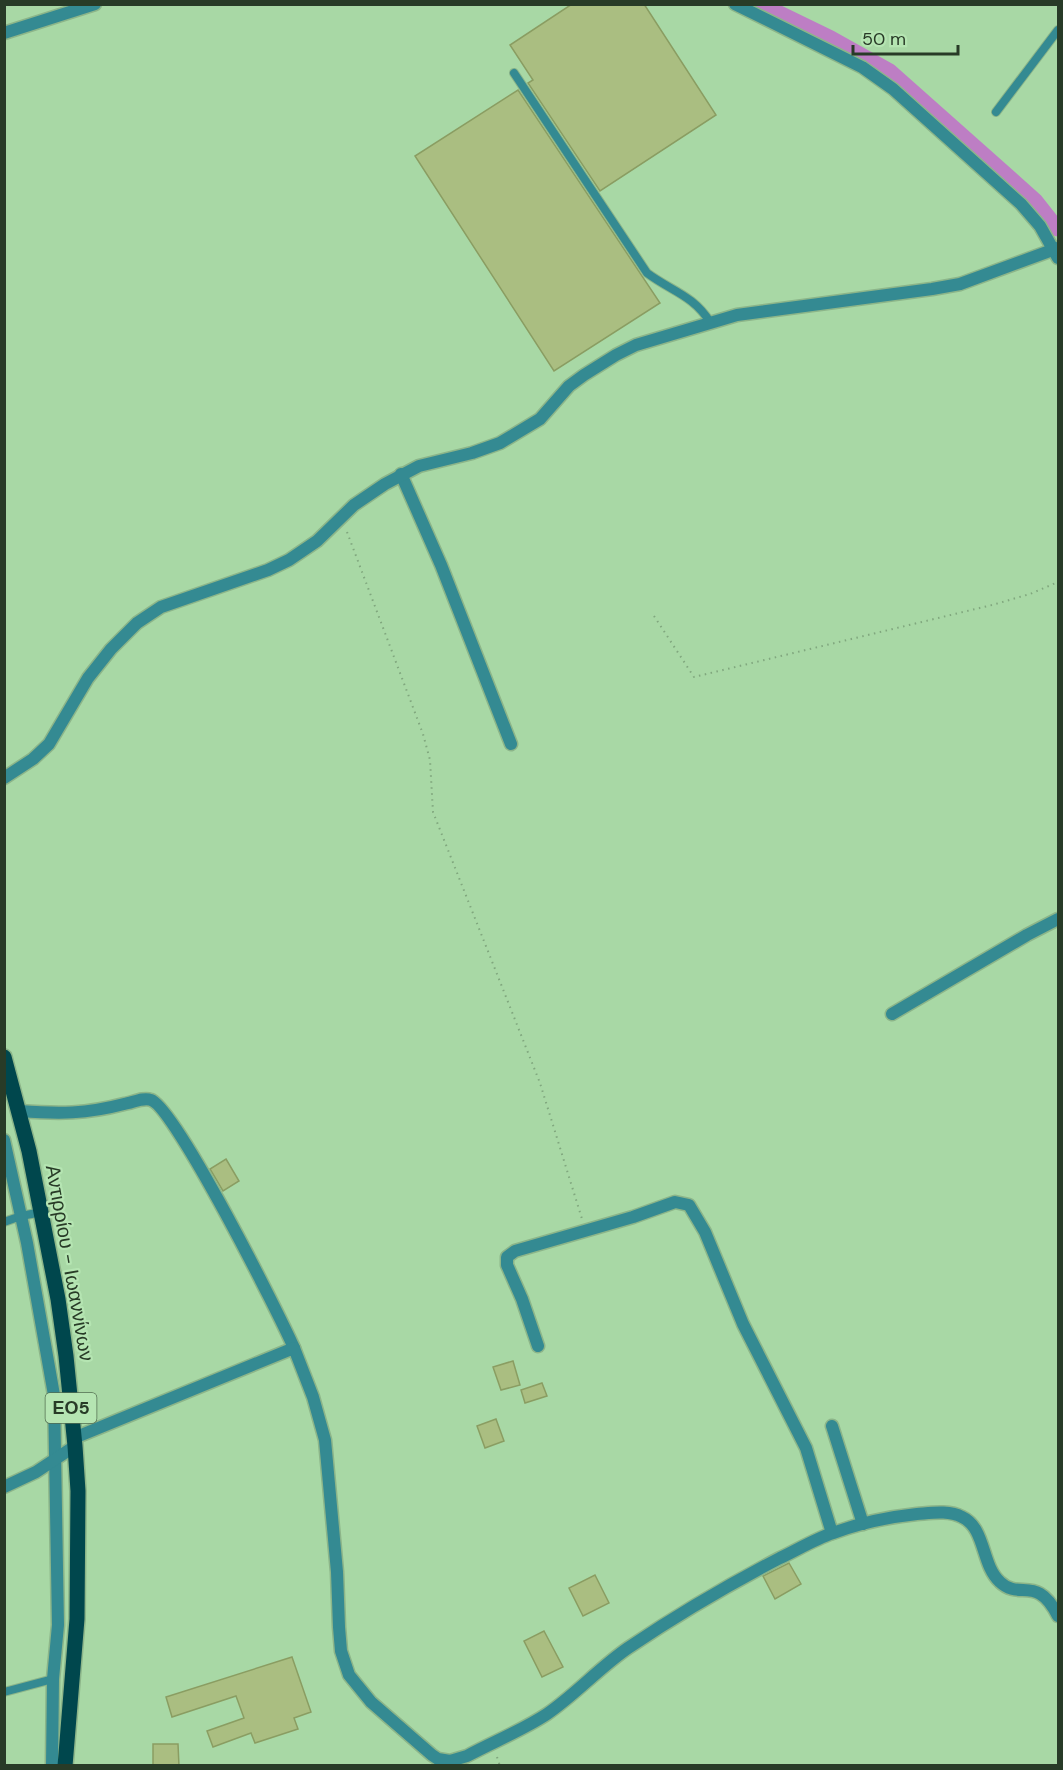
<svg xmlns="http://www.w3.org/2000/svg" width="1063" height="1770" font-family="'DM Sans',sans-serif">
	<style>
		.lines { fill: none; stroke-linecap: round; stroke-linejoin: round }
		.canal { stroke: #bd7ec4; stroke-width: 15 }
		.building { fill: #aabe81; stroke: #8a9d62; stroke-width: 1.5 }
		.service-casing { stroke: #8cb589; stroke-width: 10 }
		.minor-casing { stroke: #8cb589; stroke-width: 15 }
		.tertiary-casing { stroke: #8cb589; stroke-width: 15 }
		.primary-casing { stroke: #8cb589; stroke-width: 18 }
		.path { stroke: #80a77e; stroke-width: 2; stroke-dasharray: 1.5 4.5; stroke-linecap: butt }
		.service { stroke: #348a92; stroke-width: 8 }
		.minor { stroke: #348a92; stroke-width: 12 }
		.tertiary { stroke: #348a92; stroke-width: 12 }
		.primary { stroke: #00474d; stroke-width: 15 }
		.labels { text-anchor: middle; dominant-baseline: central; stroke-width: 4.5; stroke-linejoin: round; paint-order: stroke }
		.shield { fill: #b5e5b2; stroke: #526e51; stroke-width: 1.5 }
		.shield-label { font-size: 18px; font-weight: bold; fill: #283b27 }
		.street-label { font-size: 20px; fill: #283b27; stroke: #b5e5b2 }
	</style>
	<rect width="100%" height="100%" fill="#a8d8a5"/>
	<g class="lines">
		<polyline class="canal" points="761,4 831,38 890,71 1035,200 1058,229"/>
	</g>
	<g class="building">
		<polygon points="572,4 644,4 716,115 600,191 528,83 533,80 510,45"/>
		<polygon points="518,90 660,303 554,371 415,156"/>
		<polygon points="226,1159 239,1181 223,1191 210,1169"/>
		<polygon points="513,1361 520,1385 501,1390 493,1367"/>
		<polygon points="542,1383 547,1396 525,1403 521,1390"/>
		<polygon points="496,1419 504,1441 485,1448 477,1426"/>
		<polygon points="789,1563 801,1584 775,1599 763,1576"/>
		<polygon points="595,1575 609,1603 583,1616 569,1588"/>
		<polygon points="544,1631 563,1667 542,1677 524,1641"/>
		<polygon points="292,1657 311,1712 294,1718 298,1729 255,1743 251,1733 213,1747 207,1731 244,1718 236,1696 172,1717 166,1697"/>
		<polygon points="153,1744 178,1744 179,1766 153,1766"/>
	</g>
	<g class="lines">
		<g class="service-casing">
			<g id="service">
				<path d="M514,73l133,200c24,18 46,22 63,49"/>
				<polyline points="996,112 1058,30"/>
				<polyline points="4,1222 21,1216 42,1212"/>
				<polyline points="4,1692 53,1679"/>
			</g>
		</g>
		<g class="minor-casing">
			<g id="minor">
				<polyline points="735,4 862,67 893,89 1021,204 1040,226 1058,258"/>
				<polyline points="4,33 95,4"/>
				<polyline points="401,474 441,565 511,744"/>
				<polyline points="892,1014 1027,935 1058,919"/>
				<path d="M20,1111c39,3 66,3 104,-7 8,-1 19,-7 27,-4 24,7 128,214 143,248"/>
				<polyline points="4,1140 27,1243 54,1395 58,1625 53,1679 52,1766"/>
				<polyline points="538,1346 522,1299 507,1265 507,1257 515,1251 633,1217 675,1202 689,1205 705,1232 743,1324 806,1448 832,1533"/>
				<polyline points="832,1426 863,1524"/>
				<path d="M74,1438l220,-90 19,49 12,43 12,132 2,55 2,24 8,24 22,27 61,53 6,4 12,2 17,-5c26,-14 56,-26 80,-42 29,-20 52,-46 81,-66 49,-33 100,-63 152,-90 17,-8 35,-19 53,-25 27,-10 56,-16 84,-19 14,-1 32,-4 45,3 24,11 19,48 38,65 20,19 37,-8 58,34"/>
				<polyline points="4,1487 36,1472 75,1446"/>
			</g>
		</g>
		<g class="tertiary-casing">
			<polyline id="tertiary" points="4,778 33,759 49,744 88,678 111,649 137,623 161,607 268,570 289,560 317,541 354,505 385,484 419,466 472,453 500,443 540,419 569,386 584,375 616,355 636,345 737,315 932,289 960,284 1058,248"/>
		</g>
		<g class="primary-casing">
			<polyline id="primary" points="4,1057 29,1151 58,1299 66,1356 75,1446 78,1491 77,1619 65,1766"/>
		</g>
		<g class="path">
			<polyline points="347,532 423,734 430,760 433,812 540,1083 582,1219"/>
			<polyline points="654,616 694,677 992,605 1030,594 1058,582"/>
			<polyline points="497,1757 500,1766"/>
		</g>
		<use href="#service" class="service"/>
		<use href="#minor" class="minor"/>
		<use href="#tertiary" class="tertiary"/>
		<use href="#primary" class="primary"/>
	</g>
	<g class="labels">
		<rect class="shield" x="45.5" y="1393" width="51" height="30" rx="4.5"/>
		<g class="shield-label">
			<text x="71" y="1408">ΕΟ5</text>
		</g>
		<g class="street-label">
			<text transform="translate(70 1263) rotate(80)">Αντιρρίου - Ιωαννίνων</text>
		</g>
	</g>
	<rect width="1063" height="1770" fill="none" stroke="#283b27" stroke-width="12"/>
	<path d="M853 45v9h105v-9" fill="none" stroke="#283b27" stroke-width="3"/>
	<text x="862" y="45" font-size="18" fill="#283b27" stroke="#b5e5b2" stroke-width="4.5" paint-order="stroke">50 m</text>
</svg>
